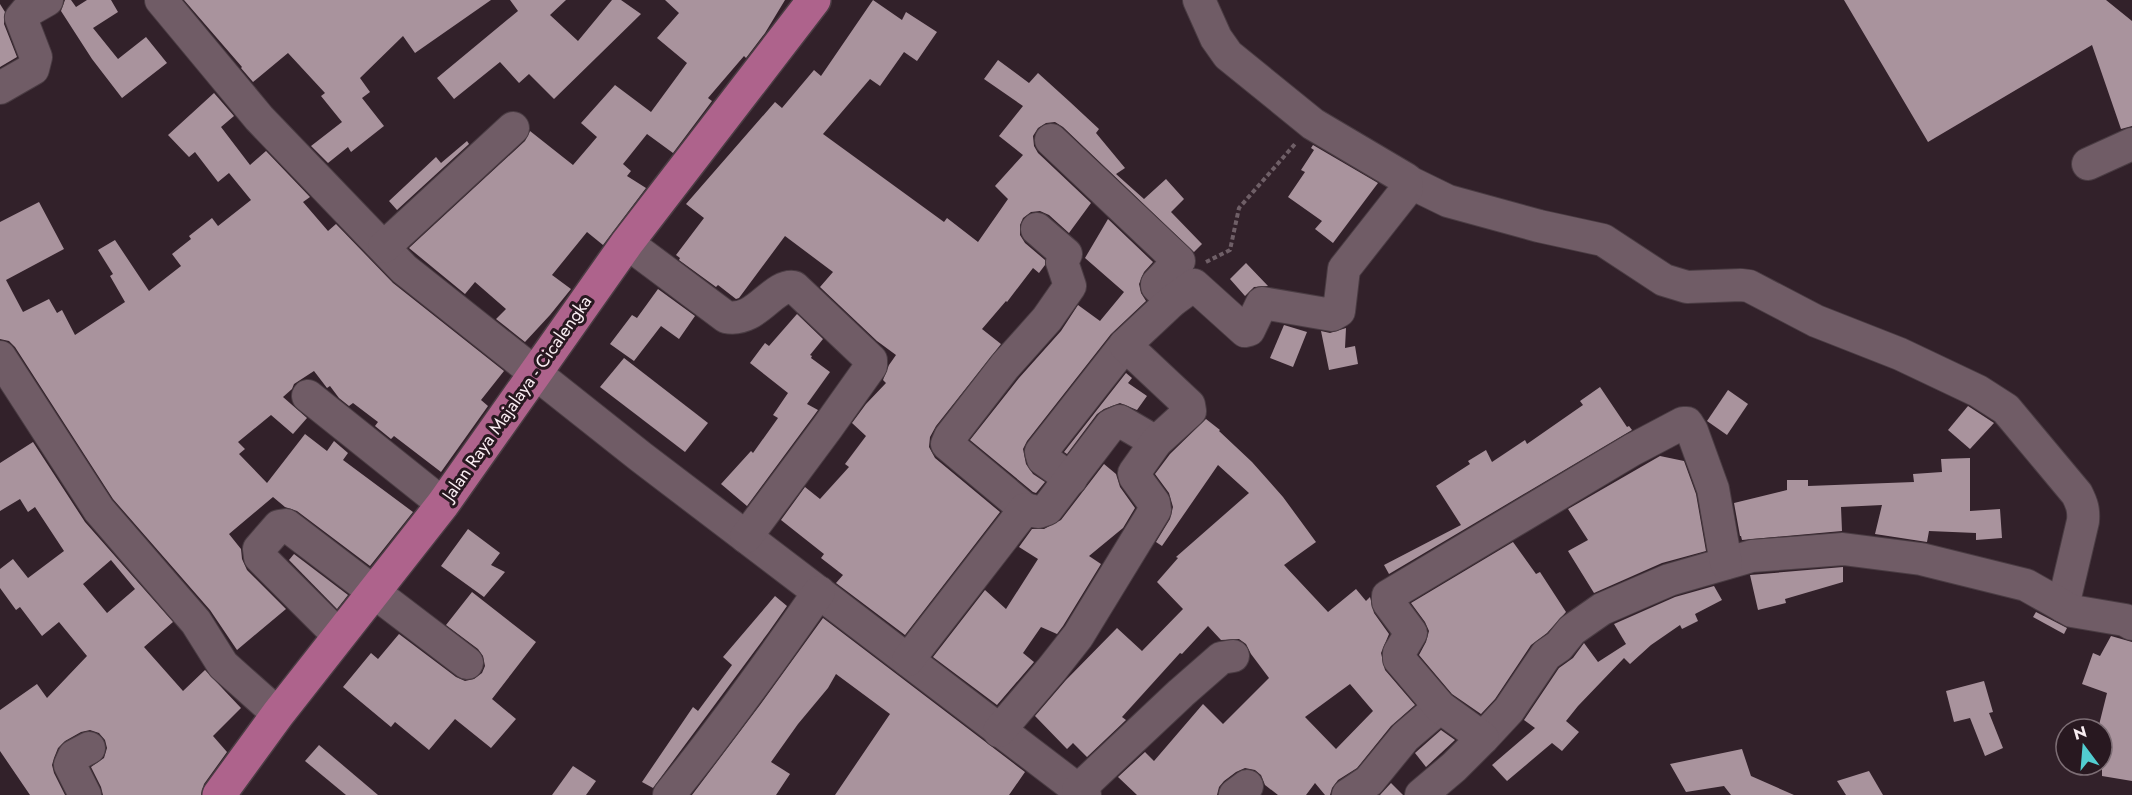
<svg xmlns="http://www.w3.org/2000/svg" width="2132" height="795" font-family="Jost,sans-serif">
	<style>
		.building { fill: #a9939d; fill-rule: evenodd }
		.lines { fill: none; stroke-linecap: round; stroke-linejoin: round }
		.minor-casing { stroke: #4a3c43; stroke-width: 34 }
		.major-casing { stroke: #4a3c43; stroke-width: 36 }
		.path { stroke: #6f5f67; stroke-width: 4; stroke-dasharray: 4.5 3; stroke-linecap: butt }
		.minor { stroke: #705c66; stroke-width: 32 }
		.major { stroke: #ae638c; stroke-width: 33 }
		.labels { text-anchor: middle; dominant-baseline: central; stroke-width: 6; stroke-linejoin: round; paint-order: stroke }
		.street-label { font-size: 18px; fill: #f9edf2; stroke: #281820 }
	</style>
	<rect width="100%" height="100%" fill="#32212a"/>
	<g class="building">
		<polygon points="65,0 71,0 76,7 87,0 111,0 118,12 93,28 118,59 146,37 167,63 122,98 92,59 61,11"/>
		<polygon points="184,0 491,0 415,53 403,36 360,78 370,92 362,98 384,126 351,152 348,147 328,163 311,146 342,122 321,96 325,93 288,53 253,82 241,68 242,67"/>
		<polygon points="510,0 566,0 550,15 578,41 612,0 621,0 641,14 554,99 529,74 519,83 500,62 454,99 437,78 518,11"/>
		<polygon points="665,0 785,0 765,33 746,58 744,56 708,98 712,101 673,153 647,134 623,164 631,171 627,176 646,188 603,245 587,232 552,275 571,289 550,315 525,342 496,319 506,309 475,282 465,294 409,248 525,141 530,131 573,165 597,137 581,123 615,85 651,112 687,63 657,38 679,13"/>
		<polygon points="873,0 902,20 906,12 937,32 917,61 904,52 880,86 870,79 823,134 944,222 947,218 978,242 1008,199 995,186 1023,155 999,136 1023,106 984,79 998,60 1029,83 1038,73 1070,102 1099,129 1096,133 1125,168 1116,174 1144,199 1166,179 1184,199 1171,212 1202,244 1194,252 1063,127 1055,122 1046,123 1038,128 1033,136 1034,146 1038,153 1091,203 1069,233 1049,215 1040,211 1031,212 1023,218 1020,225 1020,235 1025,243 1045,260 1045,265 1039,273 1033,268 1007,302 1006,301 982,329 1001,344 936,426 930,437 929,447 935,458 1000,512 905,635 836,583 843,575 821,558 824,554 781,520 805,487 820,499 849,467 845,464 866,436 852,423 866,404 886,383 883,380 889,365 896,355 877,341 820,287 833,272 785,236 739,298 736,299 718,285 716,287 679,260 680,258 676,255 704,218 686,204 775,102 782,108 814,70 821,76"/>
		<polygon points="1844,0 2106,0 2132,21 2132,126 2121,129 2092,45 1928,142"/>
		<polygon points="0,4 5,12 4,24 17,57 0,67"/>
		<polygon points="214,93 234,116 221,127 250,165 266,151 310,197 303,202 328,231 336,224 393,283 504,371 481,400 488,406 441,472 394,436 391,439 375,426 378,422 353,403 349,406 339,398 330,386 327,388 314,371 294,384 292,389 283,397 307,418 293,434 271,415 238,442 245,449 239,454 267,483 305,434 327,451 334,441 348,453 343,460 413,512 370,566 297,511 285,507 273,497 229,534 241,549 242,559 247,570 286,609 237,650 210,610 113,499 15,347 9,341 0,339 0,222 39,202 64,249 6,280 23,312 49,299 57,313 62,310 75,335 125,302 110,276 113,274 98,250 115,240 149,291 181,266 172,254 191,239 189,236 212,218 218,226 251,200 229,173 218,182 195,152 189,157 168,135"/>
		<polygon points="467,141 469,144 397,210 389,201 436,157 441,163"/>
		<polygon points="1313,145 1378,183 1333,243 1315,229 1322,221 1288,197 1305,172 1301,170 1314,150 1311,148"/>
		<polygon points="1108,219 1153,262 1144,272 1139,284 1141,293 1146,301 1111,334 1027,441 1023,449 1026,464 1033,474 1045,482 1036,493 1033,492 970,440 1019,378 1061,331 1078,305 1100,321 1124,292 1085,258"/>
		<polygon points="1246,263 1268,286 1254,287 1245,296 1230,279"/>
		<polygon points="658,289 695,316 679,339 661,326 634,361 610,344 632,315 637,318"/>
		<polygon points="797,314 823,339 810,355 812,356 811,358 830,372 807,404 818,410 747,506 721,484 751,451 753,453 778,418 773,415 788,393 750,363 765,343 769,346"/>
		<polygon points="1284,325 1307,332 1293,367 1270,358"/>
		<polygon points="1346,328 1345,348 1355,346 1358,364 1329,370 1321,331 1330,333"/>
		<polygon points="624,358 708,423 685,452 600,387"/>
		<polygon points="1126,373 1132,378 1128,383 1147,396 1137,410 1120,403 1104,409 1097,414 1067,454 1064,452"/>
		<polygon points="1600,387 1627,427 1629,426 1632,430 1389,574 1384,565 1461,525 1436,486 1470,464 1468,461 1486,450 1492,462 1525,440 1527,444 1583,405 1580,401"/>
		<polygon points="1728,390 1748,404 1727,435 1707,421"/>
		<polygon points="1968,406 1994,423 1970,449 1948,430"/>
		<path d="M1206,419l14,11 -1,1 33,31 31,35 33,45 -32,23 44,47 28,-23 10,12 4,-4 4,16 15,21 -8,19 4,17 30,35 -24,21 -34,42 -19,12 -6,8 -2,7h-5l-10,-12 -9,12h-28l-13,-10 -4,-10 -6,-5 -10,-2 -9,4 -12,9 -5,6 -2,8h-80l-19,-18 27,-25 9,9 49,-57 20,20 46,-46 -18,-24 -5,-10 -7,-5 -18,1 -13,-14 -26,28 -2,-1 -58,64 4,3 -39,37 -14,-14 -6,6 -32,-33 31,-36 51,-52 25,23 41,-42 -26,-27 21,-24 -2,-1 73,-64 -31,-28 -56,81 -6,-4 14,-23 3,-12 -4,-14 -14,-19 15,-20zM1350,684l23,27 -37,38 -31,-32z"/>
		<path d="M33,442l52,80 88,100 -29,25 39,44 22,-21 36,38 -28,28 14,16 -23,32 -3,11h-98l-2,-8 -10,-20 13,-9 3,-10 -2,-8 -6,-7 -9,-3 -9,2 -16,9 -7,7 -4,10 -2,7 2,8 11,22h-35l-30,-44v-41l37,-26 10,14 40,-42 -28,-34 -17,14 -22,-29 -4,3 -16,-22v-19l13,-10 15,19 36,-27 -29,-44 -7,5 -8,-13 -20,12v-48zM111,560l24,29 -28,24 -24,-29z"/>
		<polygon points="1660,456 1684,461 1696,494 1706,551 1662,563 1594,593 1568,551 1588,540 1568,509"/>
		<polygon points="1970,458 1970,511 2000,509 2002,538 1976,540 1976,533 1929,531 1927,542 1875,534 1882,505 1841,507 1842,531 1742,540 1741,536 1740,536 1734,503 1787,490 1787,480 1808,480 1808,486 1914,482 1913,474 1942,472 1941,459"/>
		<polygon points="1104,464 1116,474 1120,487 1135,508 1123,528 1089,556 1101,564 1063,626 1057,634 1041,627 1023,653 1034,662 997,705 933,657 985,590 1006,609 1038,559 1019,547 1032,529 1044,529 1061,520"/>
		<polygon points="468,529 500,553 491,565 505,572 484,597 441,566"/>
		<polygon points="1513,542 1536,574 1540,572 1566,612 1547,633 1531,645 1495,699 1481,714 1452,694 1419,655 1426,642 1429,631 1425,622 1411,603"/>
		<polygon points="294,554 348,595 337,609 289,560"/>
		<polygon points="1843,567 1843,582 1785,599 1786,603 1758,610 1750,575"/>
		<polygon points="1714,586 1722,600 1695,614 1698,621 1682,629 1680,625 1651,645 1630,664 1624,658 1578,706 1566,721 1579,732 1562,751 1552,743 1507,781 1492,765 1535,728 1524,720 1559,668 1573,658 1584,643 1598,662 1626,644 1614,624 1675,597"/>
		<polygon points="472,592 536,642 492,699 516,719 491,748 455,719 429,750 395,722 391,727 343,687 371,653 378,659 399,634 456,677 465,681 474,679 482,673 485,666 483,656 478,649 446,625"/>
		<polygon points="775,596 787,606 768,633 653,788 642,782 693,707 698,711 732,665 723,657"/>
		<polygon points="2036,612 2067,628 2064,634 2033,617"/>
		<polygon points="823,618 1025,772 1009,795 835,795 890,714 836,674 828,688 798,724 771,762 790,774 776,795 692,795 760,705"/>
		<polygon points="2111,636 2132,642 2132,781 2102,776 2102,729 2098,729 2107,693 2082,684 2093,653 2100,656"/>
		<polygon points="1984,681 1993,712 1989,713 2003,748 1985,756 1970,718 1954,722 1946,691"/>
		<polygon points="1441,730 1455,740 1426,767 1415,753"/>
		<polygon points="319,745 378,795 346,795 305,761"/>
		<polygon points="1742,749 1751,776 1794,795 1731,795 1724,786 1686,792 1670,764"/>
		<polygon points="573,766 596,781 586,795 552,795"/>
		<polygon points="1869,771 1883,795 1846,795 1837,781"/>
		<polygon points="1391,783 1403,795 1380,795"/>
	</g>
	<g class="lines">
		<g class="minor-casing">
			<g id="minor">
				<polyline points="161,0 259,118 404,269 641,457 1085,795"/>
				<polyline points="0,88 33,69 36,57 21,18 26,12 47,0"/>
				<polyline points="1051,140 1179,261 1157,284 1157,286 1172,301"/>
				<polyline points="2088,164 2132,144"/>
				<path d="M1407,181l41,20 91,25 64,14 61,40 23,7 54,-2 8,1 67,35 84,33 78,37 28,18 71,85c5,10 7,16 6,27l-20,85"/>
				<path d="M627,243l99,74c31,6 46,-33 68,-30l77,73v6l-44,62 -81,109"/>
				<polyline points="384,247 513,128"/>
				<polyline points="0,357 99,510 196,622 223,665 278,714"/>
				<polyline points="308,396 443,504"/>
				<polyline points="1071,479 1043,459 1041,452 1125,345"/>
				<polyline points="1025,509 947,444 950,437 1005,366 1047,319 1070,286 1062,262 1066,254 1037,229"/>
				<polyline points="339,636 260,557 259,549 279,526 286,525 467,663"/>
				<polyline points="908,660 1025,509 1038,512 1047,509 1111,425 1120,421 1156,442"/>
				<polyline points="999,731 1052,669 1078,636 1155,510 1154,503 1135,477 1134,473 1156,442 1190,411 1189,405 1125,345 1172,301 1194,285 1245,331 1249,330 1262,303 1332,315 1339,311 1344,269 1407,189 1406,179 1313,124 1228,55 1216,38 1199,0"/>
				<polyline points="1483,738 1509,710 1546,655 1559,646 1572,630 1602,609 1669,580 1752,556 1843,549 1921,559 2026,585 2072,611 2125,620 2132,624"/>
				<polyline points="1078,790 1181,693 1221,658 1233,656"/>
				<polyline points="85,795 70,765 74,756 89,748"/>
				<path d="M669,795c53,-66 102,-134 150,-203"/>
				<polyline points="1235,795 1247,786"/>
				<polyline points="1348,795 1369,781 1405,737 1440,707"/>
				<polyline points="1421,795 1454,767 1483,738 1440,707 1399,659 1399,653 1411,633 1388,602 1388,596 1632,450 1683,423 1687,423 1692,431 1713,489 1726,563"/>
			</g>
		</g>
		<g class="major-casing">
			<polyline id="major" points="219,795 278,714 443,504 627,243 814,0"/>
		</g>
		<polyline class="path" points="1206,262 1230,250 1239,208 1295,144"/>
		<use href="#minor" class="minor"/>
		<use href="#major" class="major"/>
	</g>
	<g class="labels">
		<g class="street-label">
			<text transform="translate(517 398) rotate(-55)">Jalan Raya Majalaya - Cicalengka</text>
		</g>
	</g>
	<g transform="translate(2084 747) rotate(344)"><circle r="28" fill="#281820" stroke="#7c6d74" stroke-width="1.5"/>
	<path d="M0-4.5L10 22L0 15L-10 22Z" fill="#52cdd0"/>
	<text y="-9" font-size="16" font-weight="bold" text-anchor="middle" fill="#f9edf2">N</text>
	</g>
</svg>
